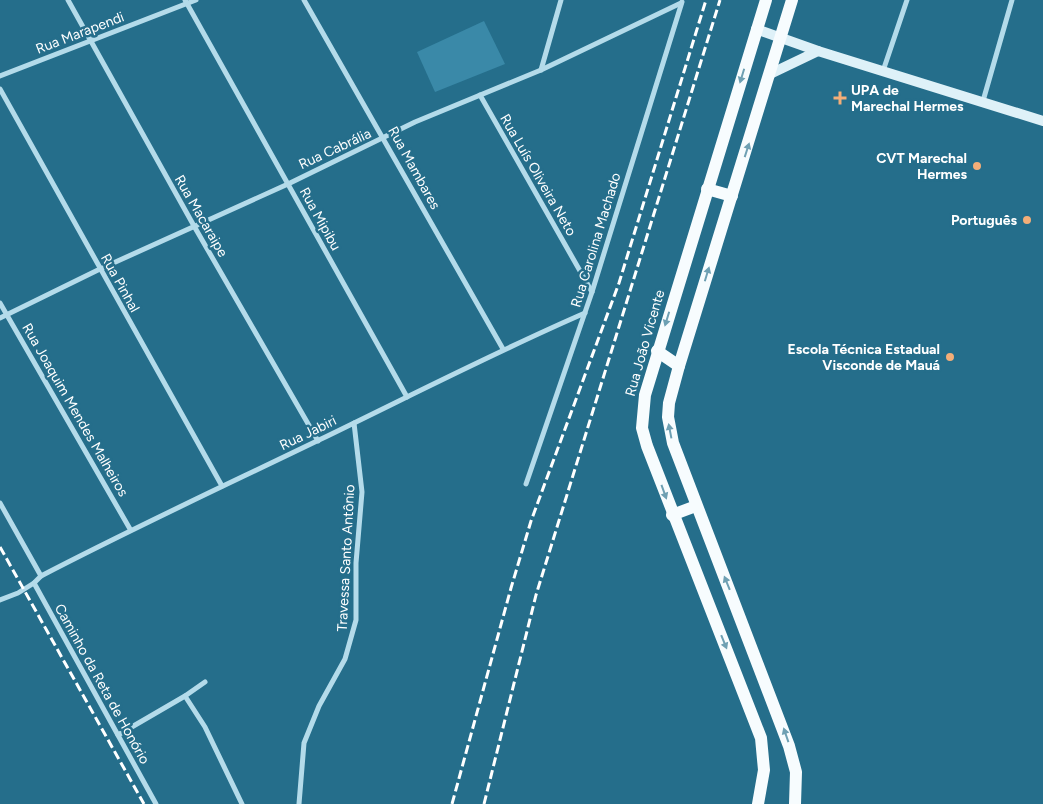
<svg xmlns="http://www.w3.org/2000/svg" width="1043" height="804" font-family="Figtree,sans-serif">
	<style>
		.green { fill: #3a89a8 }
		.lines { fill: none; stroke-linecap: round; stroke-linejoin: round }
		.street { stroke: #b4dbea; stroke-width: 5 }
		.secondary { stroke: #def1f8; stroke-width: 10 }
		.primary { stroke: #f7fcfe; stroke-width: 12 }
		.rail { stroke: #fff; stroke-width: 3; stroke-dasharray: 9 4; stroke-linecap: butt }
		.oneway { fill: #6ea0b3 }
		.poi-dot { fill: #f4ae78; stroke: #256e8b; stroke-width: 2 }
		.labels { text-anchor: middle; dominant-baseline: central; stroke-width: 5; stroke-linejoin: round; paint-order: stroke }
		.street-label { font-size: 14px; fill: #fff; stroke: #256e8b }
		.poi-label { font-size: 14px; font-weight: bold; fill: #fff; stroke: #256e8b; text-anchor: end }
	</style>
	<rect width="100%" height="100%" fill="#256e8b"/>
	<polygon class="green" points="484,21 505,64 435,92 417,52"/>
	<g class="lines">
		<g class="street">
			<polyline points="68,0 194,226 318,441"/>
			<polyline points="185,0 407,397"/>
			<polyline points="304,0 503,349"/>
			<polyline points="541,70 561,0"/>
			<polyline points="883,71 907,0"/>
			<polyline points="0,76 196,0"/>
			<polyline points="0,89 222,486"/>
			<polyline points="480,95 592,292"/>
			<polyline points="983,101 1012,0"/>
			<polyline points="0,303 130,529"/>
			<polyline points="0,318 100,269 288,184 415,122 541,70 681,3"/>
			<polyline points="526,484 592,292 682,2"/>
			<polyline points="0,503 41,576"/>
			<polyline points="0,600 18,593 34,583"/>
			<polyline points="185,696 205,727 242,804"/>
			<polyline points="118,735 185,696 205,682"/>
			<path d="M156,804l-122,-221 7,-7c92,-48 185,-91 278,-136 89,-43 176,-88 266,-127"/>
			<polyline points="299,804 304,743 319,706 345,659 356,620 356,563 362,492 354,423"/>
		</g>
		<g class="secondary">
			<polyline points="756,29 818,51 1043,121"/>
			<polyline points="770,74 818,51"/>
		</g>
		<g class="primary">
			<polyline points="792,0 679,366 669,403 668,417 673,443 789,746 796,772 795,804"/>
			<polyline points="707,189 732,196"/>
			<polyline points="657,351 679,366"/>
			<polyline points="672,515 696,506"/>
			<polyline points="758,804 764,770 761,738 647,446 642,428 645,395 766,0"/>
		</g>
		<g class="rail">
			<polyline points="0,547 144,804"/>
			<polyline points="452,804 511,588 531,521 619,283 706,0"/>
			<polyline points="484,804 536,595 720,0"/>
		</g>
	</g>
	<defs><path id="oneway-solid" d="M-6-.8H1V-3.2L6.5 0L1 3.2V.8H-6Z" transform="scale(1.25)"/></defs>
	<g class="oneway">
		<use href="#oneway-solid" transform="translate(742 76) rotate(107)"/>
		<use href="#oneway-solid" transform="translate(747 150) rotate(-72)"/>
		<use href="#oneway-solid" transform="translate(707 274) rotate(-73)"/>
		<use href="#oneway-solid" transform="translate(667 319) rotate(107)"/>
		<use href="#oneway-solid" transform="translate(670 431) rotate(-101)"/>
		<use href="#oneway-solid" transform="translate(664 492) rotate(70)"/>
		<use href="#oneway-solid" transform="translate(727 583) rotate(-112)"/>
		<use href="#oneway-solid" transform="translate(724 642) rotate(68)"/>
		<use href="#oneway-solid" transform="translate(786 735) rotate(-109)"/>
	</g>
	<g class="poi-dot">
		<path d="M837.5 90.5h5v5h5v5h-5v5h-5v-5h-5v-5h5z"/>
		<circle cx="977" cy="166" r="5"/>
		<circle cx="1027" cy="220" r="5"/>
		<circle cx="950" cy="357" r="5"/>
	</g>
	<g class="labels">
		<g class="street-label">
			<text transform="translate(80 33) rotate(-21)">Rua Marapendi</text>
			<text transform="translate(335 149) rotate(-25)">Rua Cabrália</text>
			<text transform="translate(414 168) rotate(61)">Rua Mambares</text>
			<text transform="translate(538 175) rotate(60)">Rua Luís Oliveira Neto</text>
			<text transform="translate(201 216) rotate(60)">Rua Macaraipe</text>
			<text transform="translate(320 219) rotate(61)">Rua Mipibu</text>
			<text transform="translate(596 240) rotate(-73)">Rua Carolina Machado</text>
			<text transform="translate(120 283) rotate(61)">Rua Pinhal</text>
			<text transform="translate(645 343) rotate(-74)">Rua João Vicente</text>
			<text transform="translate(75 410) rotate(60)">Rua Joaquim Mendes Malheiros</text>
			<text transform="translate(308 433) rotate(-26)">Rua Jabiri</text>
			<text transform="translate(346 558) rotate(-87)">Travessa Santo Antônio</text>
			<text transform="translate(102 684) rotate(61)">Caminho da Reta de Honório</text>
		</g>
		<g class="poi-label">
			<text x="851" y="90" text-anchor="start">UPA de<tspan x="851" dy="16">Marechal Hermes</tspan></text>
			<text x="967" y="158">CVT Marechal<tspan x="967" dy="16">Hermes</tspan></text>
			<text x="1017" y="220">Português</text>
			<text x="940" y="349">Escola Técnica Estadual<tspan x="940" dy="16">Visconde de Mauá</tspan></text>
		</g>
	</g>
</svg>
